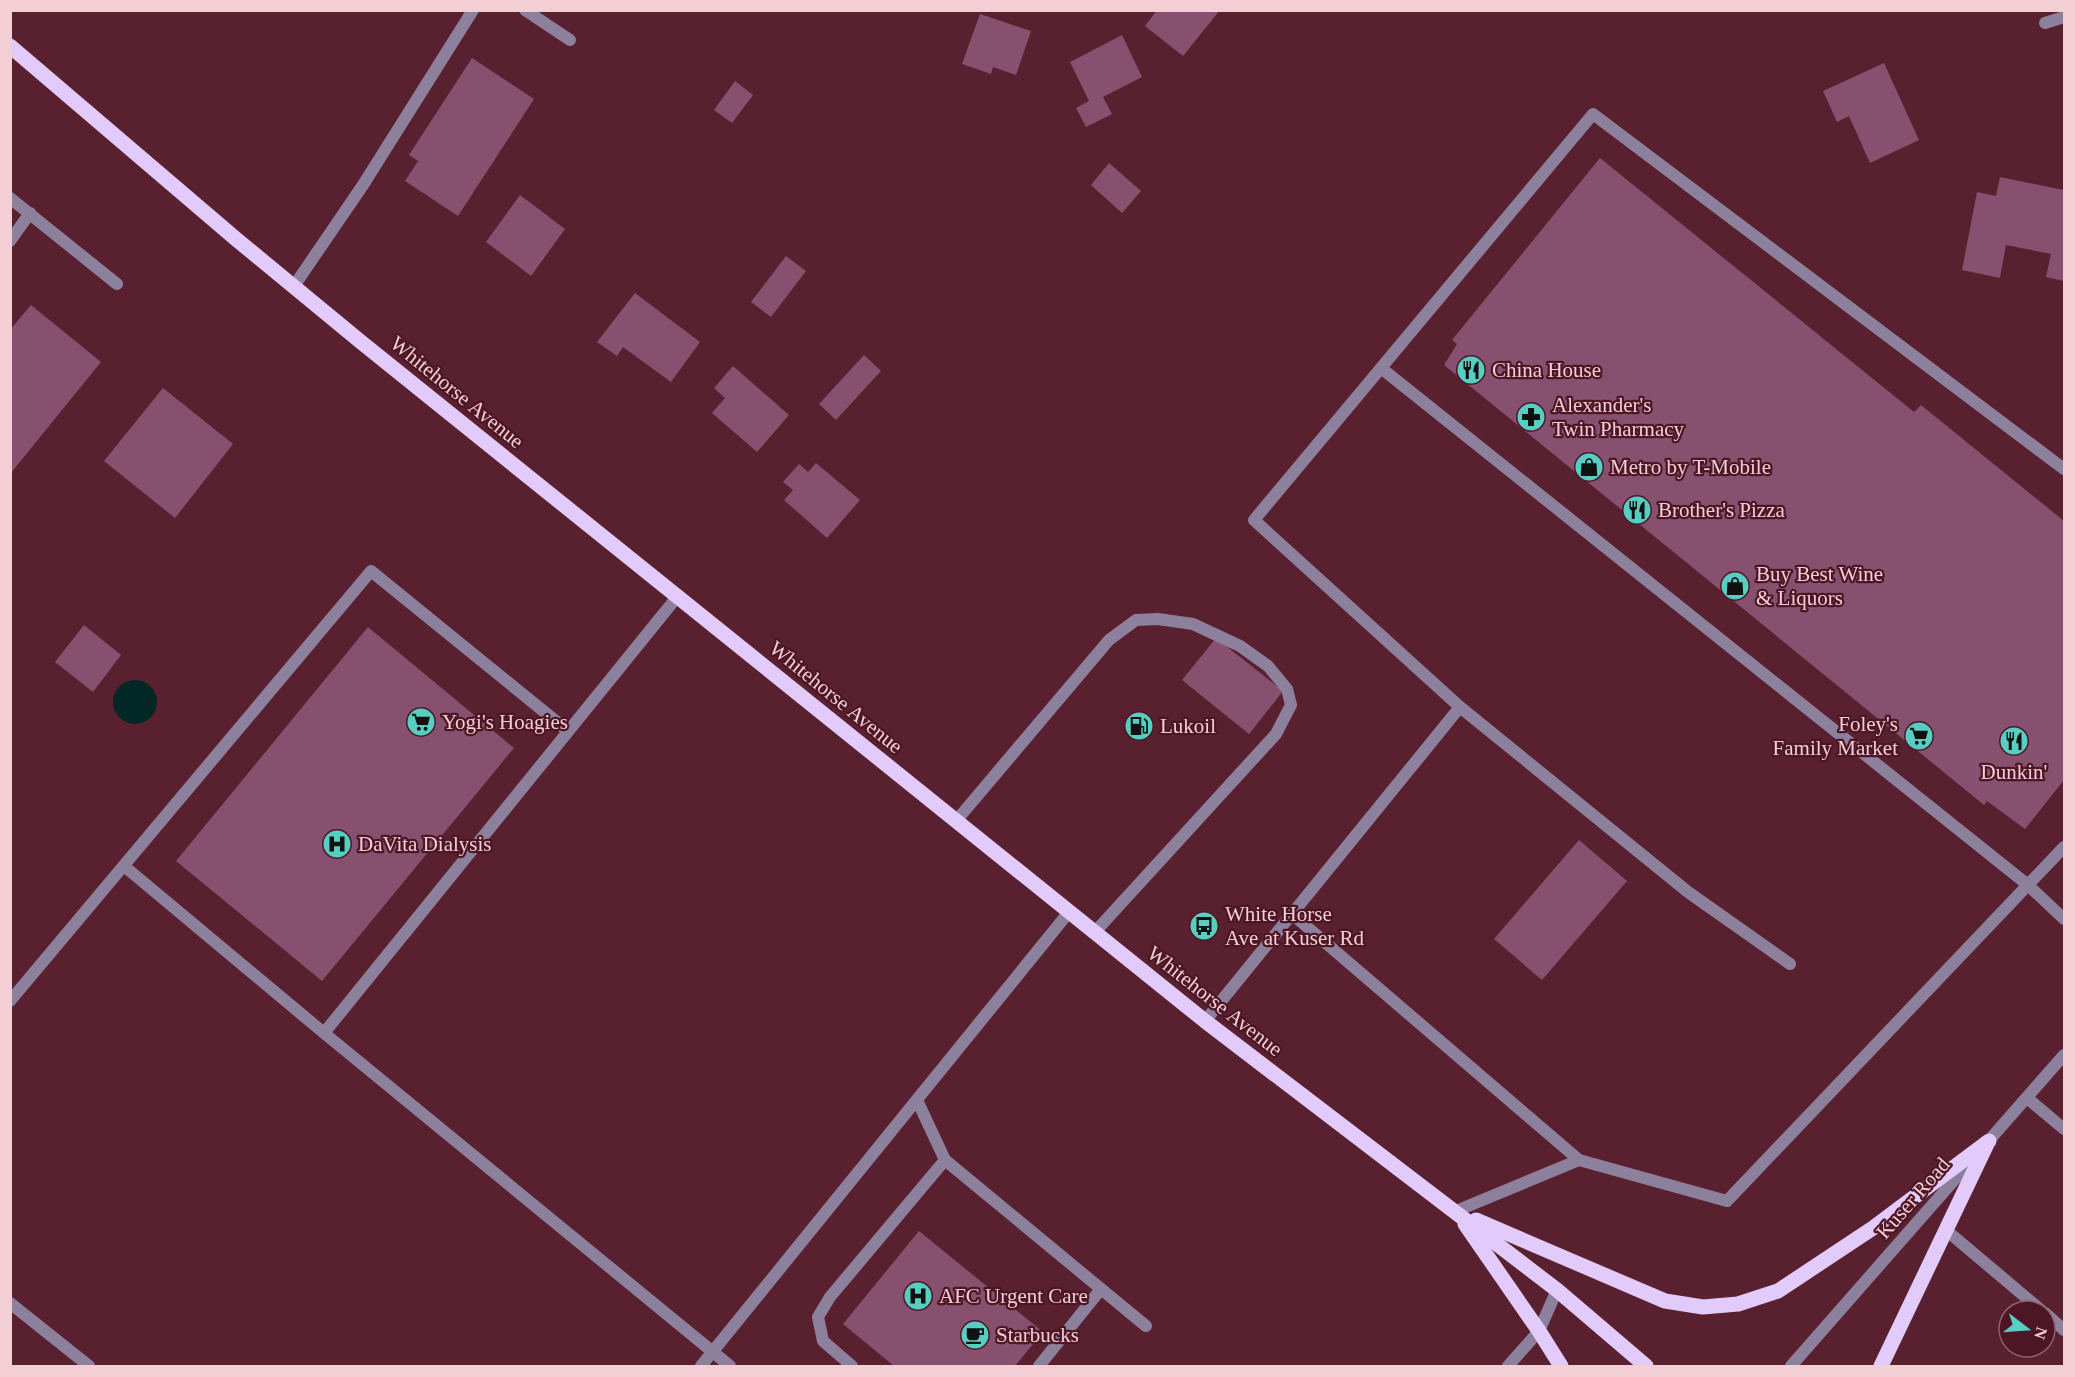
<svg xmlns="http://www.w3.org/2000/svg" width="2075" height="1377" font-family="'Times New Roman',serif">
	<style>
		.water { fill: #032724 }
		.building { fill: #87506e }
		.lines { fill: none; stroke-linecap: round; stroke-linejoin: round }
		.service { stroke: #8d809d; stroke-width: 12 }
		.minor { stroke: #8d809d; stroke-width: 12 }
		.tertiary { stroke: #8d809d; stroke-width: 12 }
		.primary { stroke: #e2cbfb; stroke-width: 15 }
		.labels { text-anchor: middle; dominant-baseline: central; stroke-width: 4.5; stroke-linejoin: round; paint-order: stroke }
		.poi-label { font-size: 21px; fill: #f3ced4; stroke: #4d1626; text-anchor: start }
		.street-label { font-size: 21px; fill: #f3ced4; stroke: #4d1626 }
	</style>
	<rect width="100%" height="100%" fill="#59212f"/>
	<circle class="water" cx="135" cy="702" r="22"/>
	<g class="building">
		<polygon points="1157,10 1220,10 1183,56 1145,26"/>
		<polygon points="980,14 1031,31 1016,75 993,67 991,74 962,64"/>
		<polygon points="1122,35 1142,77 1103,97 1112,114 1086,127 1076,108 1089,101 1070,62"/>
		<polygon points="472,58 534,99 458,216 405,181 418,161 409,155"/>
		<polygon points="1884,63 1919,140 1870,163 1849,116 1837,122 1823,91"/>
		<polygon points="735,81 753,95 732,123 714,110"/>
		<polygon points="1600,158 1914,412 1921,405 2064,521 2064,780 2025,829 1987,801 1984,805 1444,365 1457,344 1452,340"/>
		<polygon points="1109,163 1141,191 1122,213 1091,185"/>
		<polygon points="2000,177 2064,190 2064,281 2046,277 2051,254 2006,245 2000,278 1962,270 1977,192 1996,196"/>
		<polygon points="520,195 565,229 531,276 486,242"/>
		<polygon points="786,256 806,271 771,317 751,302"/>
		<polygon points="635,293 700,342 671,382 623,347 617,356 597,342"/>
		<polygon points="31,305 101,362 10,474 10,330"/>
		<polygon points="864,355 881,371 836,420 819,404"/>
		<polygon points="733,366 789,415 757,452 712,413 725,398 714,388"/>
		<polygon points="163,388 233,444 175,518 104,461"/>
		<polygon points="816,463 860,500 827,538 784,500 793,490 783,482 799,464 808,472"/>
		<polygon points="84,625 121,655 93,692 55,662"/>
		<polygon points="368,627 514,748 322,981 176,861"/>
		<polygon points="1216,638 1283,691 1249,734 1182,680"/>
		<polygon points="1579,840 1627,881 1542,980 1494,939"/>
		<polygon points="919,1231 1043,1332 1015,1366 894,1366 843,1324"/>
	</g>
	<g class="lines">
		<g class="service">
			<polyline points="525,10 570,40"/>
			<polyline points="10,198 117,284"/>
			<polyline points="10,241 30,213"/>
			<polyline points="294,286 363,185 473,10"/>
			<polyline points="1381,368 2028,885 2064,919"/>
			<polyline points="1460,707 1688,892 1790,964"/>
			<polyline points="956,821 1109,640 1136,620 1158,619 1193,624 1240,646 1268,666 1287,689 1291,705 1276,734 1094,933"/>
			<polyline points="124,866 324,1033 730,1366"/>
			<polyline points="1292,914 1579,1160 1727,1201 2064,847"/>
			<polyline points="10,1001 371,571 568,731"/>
			<polyline points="1205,1021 1460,707 1254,520 1593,114 2064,469"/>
			<polyline points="324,1033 677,597"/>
			<polyline points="2027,1098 2064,1129"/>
			<polyline points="917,1100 945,1160 1146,1326"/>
			<polyline points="1456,1211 1579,1160"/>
			<polyline points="1946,1230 2042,1311"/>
			<polyline points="10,1303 89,1366"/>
			<polyline points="2045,1313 2064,1330"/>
			<polyline points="701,1366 1069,912"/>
			<polyline points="852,1366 823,1341 818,1317 830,1297 945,1160"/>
			<polyline points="1039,1366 1101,1289"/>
			<polyline points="1508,1366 1539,1331 1557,1290"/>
		</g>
		<polyline class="minor" points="2045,23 2064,17"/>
		<polyline class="tertiary" points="1791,1366 2064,1055"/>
		<g class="primary">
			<polyline points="10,46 236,239 361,342 1205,1021 1557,1290 1646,1366"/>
			<polyline points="1476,1220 1665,1301 1703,1307 1738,1304 1778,1291 1873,1228 1989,1141"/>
			<polyline points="1465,1224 1539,1331 1561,1366"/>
			<polyline points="1881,1366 1987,1144"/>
		</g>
	</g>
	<defs>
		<g id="restaurant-disc" transform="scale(1.5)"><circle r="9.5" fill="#57cec2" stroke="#4d1626"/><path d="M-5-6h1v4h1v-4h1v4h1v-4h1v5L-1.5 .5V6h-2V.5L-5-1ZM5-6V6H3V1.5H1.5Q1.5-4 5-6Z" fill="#111"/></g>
		<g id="pharmacy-disc" transform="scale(1.5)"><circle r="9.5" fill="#57cec2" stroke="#4d1626"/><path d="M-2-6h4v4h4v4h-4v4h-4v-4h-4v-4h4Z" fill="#111"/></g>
		<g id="shop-disc" transform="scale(1.5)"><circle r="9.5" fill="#57cec2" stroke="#4d1626"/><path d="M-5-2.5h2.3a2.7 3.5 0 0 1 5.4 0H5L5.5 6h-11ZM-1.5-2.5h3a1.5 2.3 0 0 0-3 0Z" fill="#111"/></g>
		<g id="supermarket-disc" transform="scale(1.5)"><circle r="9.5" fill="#57cec2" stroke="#4d1626"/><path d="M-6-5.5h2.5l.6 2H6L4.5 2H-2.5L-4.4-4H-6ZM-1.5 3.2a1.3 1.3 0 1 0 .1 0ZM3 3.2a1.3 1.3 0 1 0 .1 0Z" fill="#111"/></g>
		<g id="fuel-disc" transform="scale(1.5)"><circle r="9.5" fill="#57cec2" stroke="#4d1626"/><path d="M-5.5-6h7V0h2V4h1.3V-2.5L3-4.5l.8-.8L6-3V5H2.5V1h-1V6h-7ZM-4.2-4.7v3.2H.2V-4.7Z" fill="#111"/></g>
		<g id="hospital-disc" transform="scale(1.5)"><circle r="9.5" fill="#57cec2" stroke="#4d1626"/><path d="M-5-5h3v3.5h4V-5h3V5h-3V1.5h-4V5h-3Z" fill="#111"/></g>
		<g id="bus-disc" transform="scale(1.5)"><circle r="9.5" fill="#57cec2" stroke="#4d1626"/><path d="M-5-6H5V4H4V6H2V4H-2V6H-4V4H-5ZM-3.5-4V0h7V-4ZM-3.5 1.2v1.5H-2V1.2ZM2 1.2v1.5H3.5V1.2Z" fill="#111"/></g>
		<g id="cafe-disc" transform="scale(1.5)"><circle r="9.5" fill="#57cec2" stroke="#4d1626"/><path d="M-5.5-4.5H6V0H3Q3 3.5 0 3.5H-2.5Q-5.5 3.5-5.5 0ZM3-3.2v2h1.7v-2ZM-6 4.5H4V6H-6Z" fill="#111"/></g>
	</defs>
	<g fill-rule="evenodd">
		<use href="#restaurant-disc" x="1471" y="370"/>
		<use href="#pharmacy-disc" x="1531" y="417"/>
		<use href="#shop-disc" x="1589" y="467"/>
		<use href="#restaurant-disc" x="1637" y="510"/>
		<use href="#shop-disc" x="1735" y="586"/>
		<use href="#supermarket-disc" x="421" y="722"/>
		<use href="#fuel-disc" x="1139" y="726"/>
		<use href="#supermarket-disc" x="1919" y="736"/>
		<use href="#restaurant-disc" x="2014" y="741"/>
		<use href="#hospital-disc" x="337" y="844"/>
		<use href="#bus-disc" x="1204" y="926"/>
		<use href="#hospital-disc" x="918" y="1296"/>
		<use href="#cafe-disc" x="975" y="1335"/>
	</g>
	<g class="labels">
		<g class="poi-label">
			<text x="1492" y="370">China House</text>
			<text x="1552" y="405">Alexander's<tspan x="1552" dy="24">Twin Pharmacy</tspan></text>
			<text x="1610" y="467">Metro by T-Mobile</text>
			<text x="1658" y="510">Brother's Pizza</text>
			<text x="1756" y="574">Buy Best Wine<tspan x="1756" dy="24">&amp; Liquors</tspan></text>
			<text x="442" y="722">Yogi's Hoagies</text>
			<text x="1898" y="724" text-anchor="end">Foley's<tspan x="1898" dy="24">Family Market</tspan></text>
			<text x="1160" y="726">Lukoil</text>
			<text x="2014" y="772" text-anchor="middle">Dunkin'</text>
			<text x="358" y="844">DaVita Dialysis</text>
			<text x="1225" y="914">White Horse<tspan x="1225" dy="24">Ave at Kuser Rd</tspan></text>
			<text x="939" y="1296">AFC Urgent Care</text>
			<text x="996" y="1335">Starbucks</text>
		</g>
		<g class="street-label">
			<text transform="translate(457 392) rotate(39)">Whitehorse Avenue</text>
			<text transform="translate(836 697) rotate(39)">Whitehorse Avenue</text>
			<text transform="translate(1215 1001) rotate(38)">Whitehorse Avenue</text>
			<text transform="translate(1913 1198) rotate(-49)">Kuser Road</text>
		</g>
	</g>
	<rect width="2075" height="1377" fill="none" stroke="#f3ced4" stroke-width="24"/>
	<g transform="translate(2027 1329) rotate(107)"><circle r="28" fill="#4d1626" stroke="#8f606c" stroke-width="1.5"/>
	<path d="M0-4.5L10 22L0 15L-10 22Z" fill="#57cec2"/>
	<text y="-9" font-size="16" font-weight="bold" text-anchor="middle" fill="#f3ced4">N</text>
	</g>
</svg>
